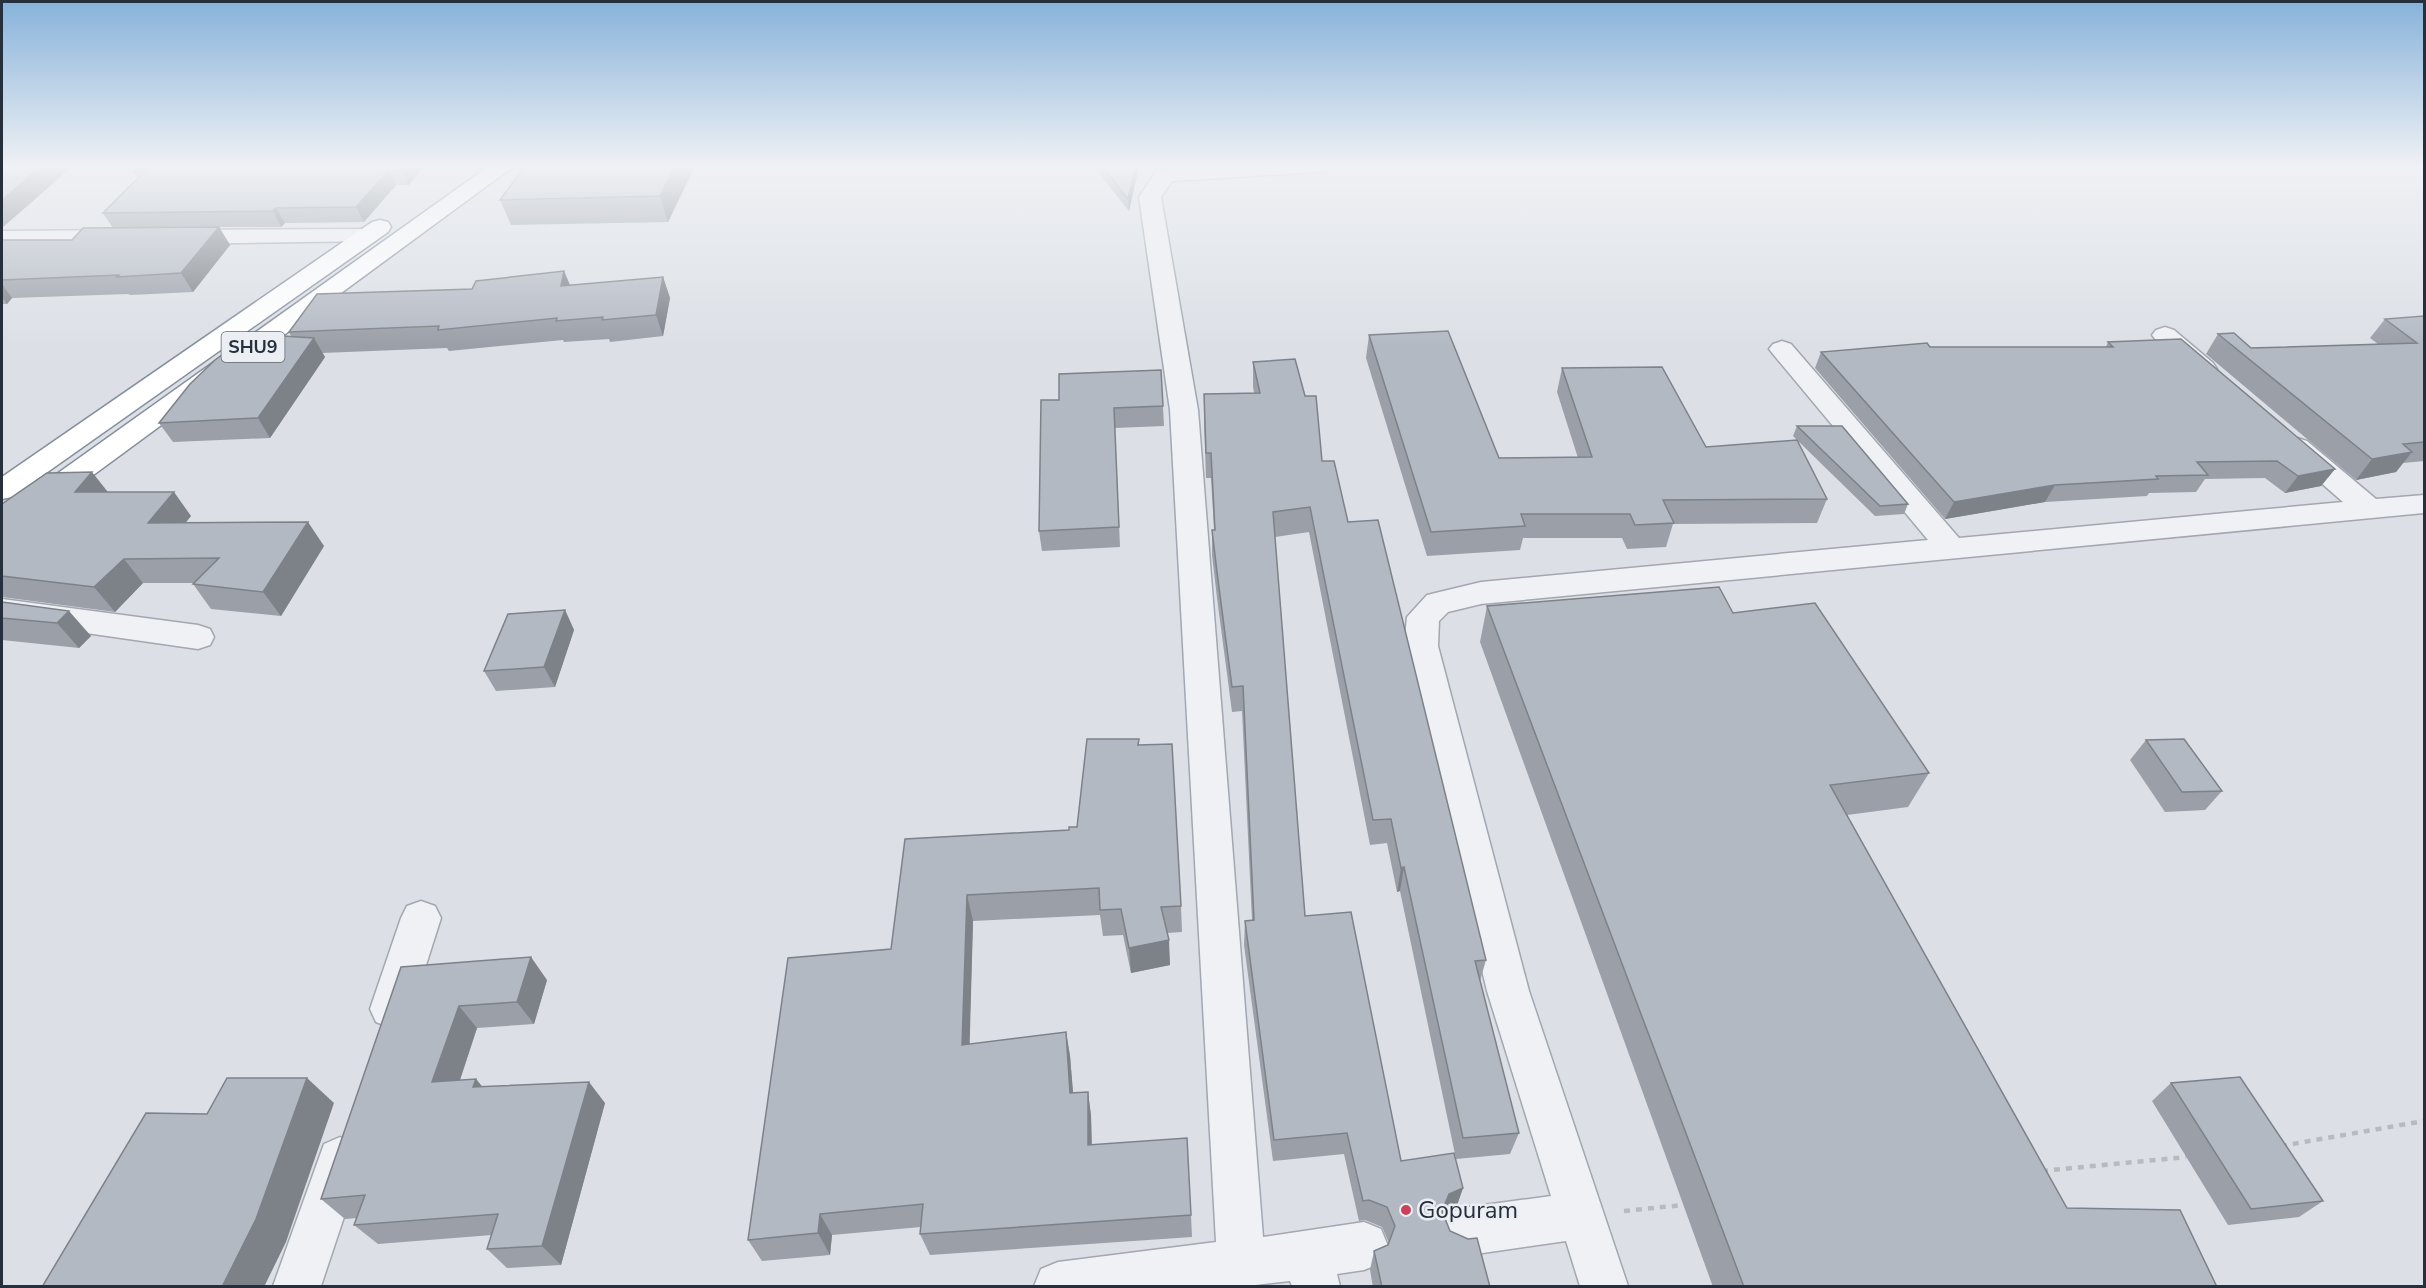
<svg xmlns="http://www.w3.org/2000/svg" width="2426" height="1288" font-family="'Nunito Sans',sans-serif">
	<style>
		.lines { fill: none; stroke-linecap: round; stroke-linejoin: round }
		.minor-casing { stroke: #a2a7b0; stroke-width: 3 }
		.trunk-casing { stroke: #848e9c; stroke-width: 3 }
		.path { stroke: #b7bbc0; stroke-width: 4.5; stroke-dasharray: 6 6; stroke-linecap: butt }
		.minor { fill: #eff1f4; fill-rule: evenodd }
		.trunk { fill: #fff; fill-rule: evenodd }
		.wall { fill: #9a9fa8 }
		.shaded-wall { fill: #7d8288 }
		.building { fill: #b3b9c3; stroke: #7d8288; stroke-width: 1.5 }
		.poi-dot { fill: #cb4159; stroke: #ebeff4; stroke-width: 2 }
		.labels { text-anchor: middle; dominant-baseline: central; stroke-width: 5; stroke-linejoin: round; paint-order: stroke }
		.shield { fill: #ebeff4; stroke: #616973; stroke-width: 1.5 }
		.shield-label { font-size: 18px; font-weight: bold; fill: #262f3c }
		.near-poi-label { font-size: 24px; fill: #262f3c; stroke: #ebeff4; text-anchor: start }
	</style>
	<rect width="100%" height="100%" fill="#dce0e6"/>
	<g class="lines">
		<g class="minor-casing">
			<g id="minor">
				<polygon points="1205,166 1328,166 1325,171 1317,172 1172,181 1161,197 1198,410 1263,1237 1364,1222 1381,1229 1388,1246 1381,1263 1364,1270 1337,1274 1340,1286 1292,1286 1290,1281 1247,1286 1034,1286 1041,1269 1058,1262 1216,1242 1170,410 1139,197 1157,170"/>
				<polygon points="367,229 375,231 379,236 375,241 180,244 172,242 168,237 172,232 180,230"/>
				<polygon points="120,230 128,232 132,237 128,242 2,245 2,231"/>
				<path d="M2165,327l9,3 39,33 4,6 -4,6c-23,5 -41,-20 -57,-35l-4,-5 4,-5z"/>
				<polygon points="1782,341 1791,344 1959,538 2343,502 2287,453 2283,447 2287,441 2297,438 2307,441 2376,499 2424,495 2424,513 1481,604 1448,612 1439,621 1438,646 1529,991 1628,1286 1580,1286 1566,1241 1462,1256 1445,1249 1438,1232 1445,1215 1462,1208 1551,1196 1487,991 1404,646 1407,617 1427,595 1481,582 1928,540 1773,354 1769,349 1773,344"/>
				<polygon points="2,599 198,625 210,629 214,637 210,645 198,649 2,621"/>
				<polygon points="421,901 435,906 441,918 412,1009 406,1022 391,1028 376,1022 370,1009 401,918 407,906"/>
				<polygon points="340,1137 356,1144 363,1160 321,1286 273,1286 324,1144"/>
			</g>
		</g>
		<g class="trunk-casing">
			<g id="trunk">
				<polygon points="489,166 514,166 13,534 2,537 2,513"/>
				<polygon points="380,220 388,222 391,227 388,232 12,497 2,499 2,477 372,222"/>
			</g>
		</g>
		<g class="path">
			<polyline points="2281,1146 2424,1121"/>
			<polyline points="2042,1171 2186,1157"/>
			<polyline points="1624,1211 1683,1205"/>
		</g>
		<use href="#minor" class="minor"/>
		<use href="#trunk" class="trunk"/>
	</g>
	<g class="wall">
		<polygon points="138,166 424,166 409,185 396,185 364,222 285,223 281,227 219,227 230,245 193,292 130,295 128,294 12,298 7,304 2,304 2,240 72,240 113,228 103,213 138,178 133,171"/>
		<polygon points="525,166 695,166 668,222 511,225 500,200"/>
		<polygon points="1093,166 1139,166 1129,211"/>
		<polygon points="564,271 570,285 663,277 670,298 663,336 610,342 609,339 564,342 563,340 449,351 447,348 322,353 325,357 270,438 173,442 159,423 291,336 289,332 472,289"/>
		<polygon points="2424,316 2424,461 2403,463 2396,472 2356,480 2206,354 2218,334 2251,348 2378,344 2370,338 2385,319"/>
		<polygon points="1369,335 1499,458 1578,458 1557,392 1562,368 1706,447 1797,440 1793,436 1797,426 1908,504 1904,514 1875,516 1797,440 1827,499 1817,523 1673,524 1666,547 1627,549 1622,538 1523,538 1520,550 1427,556 1366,358"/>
		<polygon points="2108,342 2335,469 2321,486 2285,493 2265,478 2205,479 2196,492 2149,493 2147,496 2045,502 1945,519 1815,368 1821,352 1930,347 2106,347"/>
		<polygon points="1253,362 1322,461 1348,522 1486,960 1480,981 1519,1133 1510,1154 1456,1159 1400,891 1397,892 1387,843 1370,845 1309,532 1275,537 1305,916 1401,1161 1463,1188 1456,1208 1443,1214 1450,1231 1490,1287 1373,1287 1370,1270 1374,1251 1388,1245 1389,1243 1382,1227 1365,1220 1359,1221 1344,1154 1273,1161 1244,945 1245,921 1252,920 1242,711 1232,712 1217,598 1212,555 1212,530 1214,530 1211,478 1206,478 1204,419 1204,394 1254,393 1253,386"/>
		<polygon points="1041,400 1163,406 1164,426 1115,428 1120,547 1042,551 1039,531"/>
		<polygon points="107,492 191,516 186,522 324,546 281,616 211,609 193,584 194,583 143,583 115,612 2,597 2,504"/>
		<polygon points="2,602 91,636 79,648 2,640"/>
		<polygon points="1487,606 1733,613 1929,773 1908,807 1847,815 2067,1208 2217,1287 1713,1287 1480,642"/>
		<polygon points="565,610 574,630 555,687 496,691 484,671"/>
		<polygon points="2146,740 2222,791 2205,810 2165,812 2130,760"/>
		<polygon points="1139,745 1181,906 1182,932 1167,933 1170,965 1131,973 1123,935 1103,936 1100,915 973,921 969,1044 1066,1032 1070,1056 1073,1093 1088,1092 1091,1116 1092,1144 1191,1215 1192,1237 930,1255 920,1234 921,1227 832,1235 830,1255 762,1261 748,1240 891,949 905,839 1069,830 1077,827"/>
		<polygon points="401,967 547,980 534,1024 477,1028 460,1080 476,1079 482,1087 605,1103 561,1265 507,1268 487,1249 492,1235 378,1244 354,1225 357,1218 345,1219 321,1199"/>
		<polygon points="2171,1083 2323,1201 2299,1217 2228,1225 2152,1101"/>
	</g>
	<g class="shaded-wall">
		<polygon points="41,166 73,166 2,228 2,200"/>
		<polygon points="405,166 424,166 409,185 402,170"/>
		<polygon points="675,166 695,166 668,222 660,196"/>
		<polygon points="1136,166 1139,166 1129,211 1128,199"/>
		<polygon points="389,170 396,185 364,222 356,207"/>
		<polygon points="276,208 285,223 281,227 273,211"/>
		<polygon points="219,227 230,245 193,292 181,273"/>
		<polygon points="564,271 573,293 561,286"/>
		<polygon points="663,277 670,298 663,336 656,315"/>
		<polygon points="2,284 12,298 7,304 2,297"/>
		<polygon points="314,338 325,357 270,438 258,418"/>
		<polygon points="2412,452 2396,472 2356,480 2372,459"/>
		<polygon points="2335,469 2321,486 2285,493 2298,476"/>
		<polygon points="92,472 111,496 75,492"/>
		<polygon points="2055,485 2045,502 1945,519 1954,502"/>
		<polygon points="174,492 191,516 166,547 148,523"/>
		<polygon points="308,522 324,546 281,616 263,592"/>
		<polygon points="124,559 143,583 115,612 94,587"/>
		<polygon points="565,610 574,630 555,687 544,667"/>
		<polygon points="69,611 91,636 79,648 57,623"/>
		<polygon points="1404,867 1400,891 1397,892 1401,868"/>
		<polygon points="967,895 973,921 969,1069 962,1045"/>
		<polygon points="1169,940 1170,965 1131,973 1129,948"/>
		<polygon points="531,957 547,980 534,1024 517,1002"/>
		<polygon points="459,1006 477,1028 452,1104 432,1082"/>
		<polygon points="1066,1032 1070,1056 1075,1117 1070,1093"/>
		<polygon points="307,1078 334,1103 286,1242 264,1287 222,1287"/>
		<polygon points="476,1079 494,1101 473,1087"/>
		<polygon points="589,1082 605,1103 561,1265 542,1246"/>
		<polygon points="1088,1092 1091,1116 1092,1168 1088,1145"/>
		<polygon points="1463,1188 1456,1208 1443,1214 1442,1211 1449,1194"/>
		<polygon points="820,1214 832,1235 830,1255 818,1233"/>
	</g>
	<g class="building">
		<polygon points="2,166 41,166 2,200"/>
		<polygon points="138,166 405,166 402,170 389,170 356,207 276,208 273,211 103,213 146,170 133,171"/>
		<polygon points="525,166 675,166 660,196 500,200"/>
		<polygon points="1102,166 1136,166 1128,199"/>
		<polygon points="219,227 181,273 117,277 119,275 2,280 2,240 72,240 83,228"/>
		<polygon points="564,271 561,286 663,277 656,315 602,320 603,317 556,321 557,318 438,330 439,326 289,332 317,294 472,289 476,281"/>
		<polygon points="2424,316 2424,442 2403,444 2412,452 2372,459 2218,334 2234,333 2251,348 2417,343 2385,319"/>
		<polygon points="1448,331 1499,458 1592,457 1562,368 1662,367 1706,447 1797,440 1827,499 1663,500 1674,523 1635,525 1630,514 1521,514 1525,526 1431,532 1369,335"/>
		<polygon points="251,334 314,338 258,418 159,423 190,384 215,360"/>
		<polygon points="2181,339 2335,469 2298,476 2277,461 2197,462 2208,475 2156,476 2158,479 2055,485 1954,502 1821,352 1927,343 1930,347 2113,347 2108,342"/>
		<polygon points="1295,359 1305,396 1316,396 1322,461 1334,461 1348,522 1378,520 1486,960 1475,961 1519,1133 1463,1138 1404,867 1401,868 1391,819 1373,820 1310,507 1273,512 1305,916 1351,912 1401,1161 1454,1153 1463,1188 1449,1194 1442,1211 1450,1231 1468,1239 1477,1238 1490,1287 1382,1287 1374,1251 1388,1245 1395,1226 1387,1207 1369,1200 1363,1201 1347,1133 1274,1140 1245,921 1254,920 1243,686 1232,687 1217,572 1212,530 1215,530 1211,453 1206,453 1204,394 1260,393 1253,362"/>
		<polygon points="1161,370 1163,406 1114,408 1119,527 1039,531 1041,400 1059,400 1059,374"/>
		<polygon points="1797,426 1842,426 1908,504 1880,506"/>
		<polygon points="92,472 75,492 174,492 148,523 308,522 263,592 193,584 219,558 124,559 94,587 2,576 2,504 47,473"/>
		<polygon points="1719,587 1733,613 1815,603 1929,773 1830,785 2067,1208 2180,1210 2217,1287 1744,1287 1487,606"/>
		<polygon points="2,602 69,611 57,623 2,618"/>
		<polygon points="565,610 544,667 484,671 508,614"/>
		<polygon points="1087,739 1139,739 1138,745 1172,744 1181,906 1161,907 1169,940 1129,948 1121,909 1100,910 1099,888 967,895 962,1045 1066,1032 1070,1093 1088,1092 1088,1145 1187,1138 1191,1215 920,1234 923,1204 820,1214 818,1233 748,1240 788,958 891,949 905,839 1069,830 1069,827 1077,827"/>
		<polygon points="2184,739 2222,791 2182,792 2146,740"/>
		<polygon points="531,957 517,1002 459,1006 432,1082 476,1079 473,1087 589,1082 542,1246 487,1249 498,1214 354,1225 365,1195 321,1199 401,967"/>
		<polygon points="2240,1077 2323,1201 2251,1209 2171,1083"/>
		<polygon points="227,1078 307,1078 256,1219 222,1287 42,1287 146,1113 207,1114"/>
	</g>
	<linearGradient id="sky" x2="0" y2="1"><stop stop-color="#87b2da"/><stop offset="0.48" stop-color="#eff1f4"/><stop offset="1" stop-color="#eff1f4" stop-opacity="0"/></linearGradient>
	<rect width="2426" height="346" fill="url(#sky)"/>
	<circle class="poi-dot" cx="1406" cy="1210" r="6"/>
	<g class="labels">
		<rect class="shield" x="221.5" y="332" width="63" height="30" rx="4.5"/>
		<g class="shield-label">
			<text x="253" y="347">SHU9</text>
		</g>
		<g class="near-poi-label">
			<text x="1418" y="1210">Gopuram</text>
		</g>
	</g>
	<rect width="2426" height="1288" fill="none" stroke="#262f3c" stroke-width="6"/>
</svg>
